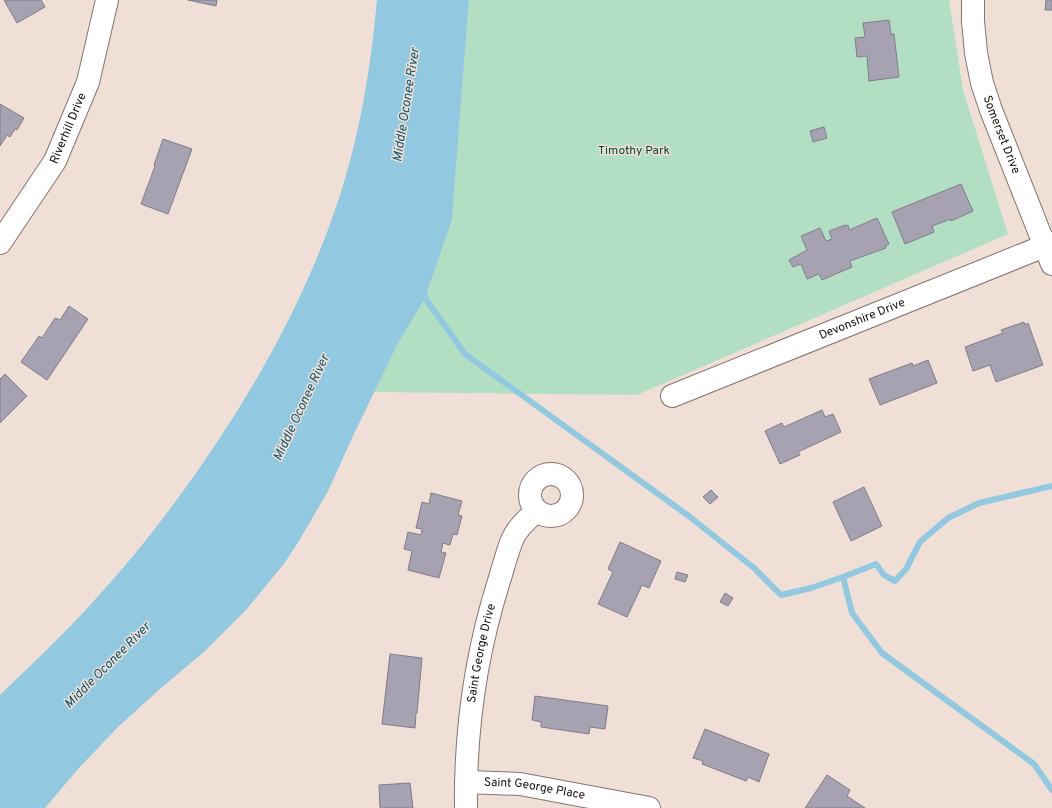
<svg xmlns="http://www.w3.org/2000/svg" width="1052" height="808" font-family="Overpass,sans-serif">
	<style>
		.green { fill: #b2dfc4 }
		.water { fill: #92c8e0 }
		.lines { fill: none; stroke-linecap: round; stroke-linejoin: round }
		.stream { stroke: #92c8e0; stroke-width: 6 }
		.building { fill: #a7a2b1; stroke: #817c8a }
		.minor-casing { stroke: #84756e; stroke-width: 24 }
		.minor { stroke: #fff; stroke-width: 22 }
		.labels { text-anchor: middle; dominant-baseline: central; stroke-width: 3; stroke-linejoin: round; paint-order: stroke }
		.street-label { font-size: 12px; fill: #130e0b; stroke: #efdfd6 }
		.park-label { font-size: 12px; fill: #044429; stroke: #efdfd6 }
		.water-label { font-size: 13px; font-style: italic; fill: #0c546c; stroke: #efdfd6 }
	</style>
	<rect width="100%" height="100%" fill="#efdfd6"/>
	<polygon class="green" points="469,0 949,0 963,90 1008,234 637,395 374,392 398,343 452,219"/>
	<path class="water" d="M377,0h92l-17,219 -27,79 -27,45 -46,95 -24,53 -29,50 -16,24 -37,45 -41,41 -44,37 -43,39 -40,42 -33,39h-45v-113c31,-30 63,-60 92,-92 47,-51 89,-106 127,-164 51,-77 94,-159 122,-247 20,-63 30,-127 36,-192z"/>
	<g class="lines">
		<g class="stream">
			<polyline points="422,291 425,298 465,354 690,517 754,568 781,595 811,588 843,577 852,613 882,653 1034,764 1052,790"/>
			<polyline points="843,577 876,564 884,575 895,581 906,569 920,542 948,518 979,503 1052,486"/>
		</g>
	</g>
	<g class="building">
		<polygon points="4,0 41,0 45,7 17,23"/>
		<polygon points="188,0 217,0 216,6"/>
		<polygon points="1046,0 1052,0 1052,10 1045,10"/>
		<polygon points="889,20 891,34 894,34 899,77 869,81 867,56 857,57 855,38 865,37 863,23"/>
		<polygon points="0,104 24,118 17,130 15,129 10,137 7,135 0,146"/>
		<polygon points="824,127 827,138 813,142 810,131"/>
		<polygon points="163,139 192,149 168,214 141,204 155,166 154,165"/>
		<polygon points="961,184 973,211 951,221 951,219 932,226 934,232 905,244 892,212"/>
		<polygon points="877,218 889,244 885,246 886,248 850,261 852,267 822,280 819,274 807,279 801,264 793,267 789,260 807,250 801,236 820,228 826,241 832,239 829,231 845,225 845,226 848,225 849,230"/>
		<polygon points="69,306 88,319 47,380 21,362 39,336 42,338 55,318 60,320"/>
		<polygon points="1024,322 1025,325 1028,323 1043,365 996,382 990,365 973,371 965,347 1003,333 1001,330"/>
		<polygon points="928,360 937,383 880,405 869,379 912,363 913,366"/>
		<polygon points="5,374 27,396 0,423 0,379"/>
		<polygon points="822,410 825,417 833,414 841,432 798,452 800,455 780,464 765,431 782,423 784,427"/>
		<polygon points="864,487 882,526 851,541 833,502"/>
		<polygon points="711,490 718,497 710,504 703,497"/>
		<polygon points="431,493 462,501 458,515 462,516 457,535 453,534 450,545 443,543 441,552 446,553 439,578 408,570 412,551 404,549 408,532 421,535 422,529 416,528 422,502 429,504"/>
		<polygon points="620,542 661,561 649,588 642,585 627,617 598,604 613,572 608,569"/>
		<polygon points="677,572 688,575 685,582 675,579"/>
		<polygon points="725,593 733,598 728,606 720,602"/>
		<polygon points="390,654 422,658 417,713 416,713 415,728 382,724"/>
		<polygon points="535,696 608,706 605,729 590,727 589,734 541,727 541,722 532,720"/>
		<polygon points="705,729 769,754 759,782 748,777 746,781 702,764 703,761 693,758"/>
		<polygon points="827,775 850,790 847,796 865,808 805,808"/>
		<polygon points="410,783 413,808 380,808 379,785"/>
	</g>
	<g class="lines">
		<g class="minor-casing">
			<g id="minor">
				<path id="s1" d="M973,0v21l3,32 6,30 9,27 61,154"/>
				<path id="s2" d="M0,243l55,-82 33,-79 19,-82"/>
				<path id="s3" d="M672,396l380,-153"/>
				<circle cx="551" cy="495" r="21"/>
				<path id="s4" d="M466,782l54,2 129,24"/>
				<path id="s5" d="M466,808c-1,-77 10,-154 33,-227 4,-13 8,-28 13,-41 5,-12 15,-21 25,-29"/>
			</g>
		</g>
		<use href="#minor" class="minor"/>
	</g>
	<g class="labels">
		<g class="street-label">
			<text stroke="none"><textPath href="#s2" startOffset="134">Riverhill Drive</textPath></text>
			<text stroke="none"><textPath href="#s1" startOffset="139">Somerset Drive</textPath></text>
			<text stroke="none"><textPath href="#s3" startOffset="205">Devonshire Drive</textPath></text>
			<text stroke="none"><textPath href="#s5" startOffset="156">Saint George Drive</textPath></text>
			<text stroke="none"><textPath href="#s4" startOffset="69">Saint George Place</textPath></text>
		</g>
		<g class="park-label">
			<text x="634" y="151">Timothy Park</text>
		</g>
		<g class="water-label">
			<text transform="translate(407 105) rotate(-81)">Middle Oconee River</text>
			<text transform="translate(302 408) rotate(-65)">Middle Oconee River</text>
			<text transform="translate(108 666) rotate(-45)">Middle Oconee River</text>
		</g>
	</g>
</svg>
